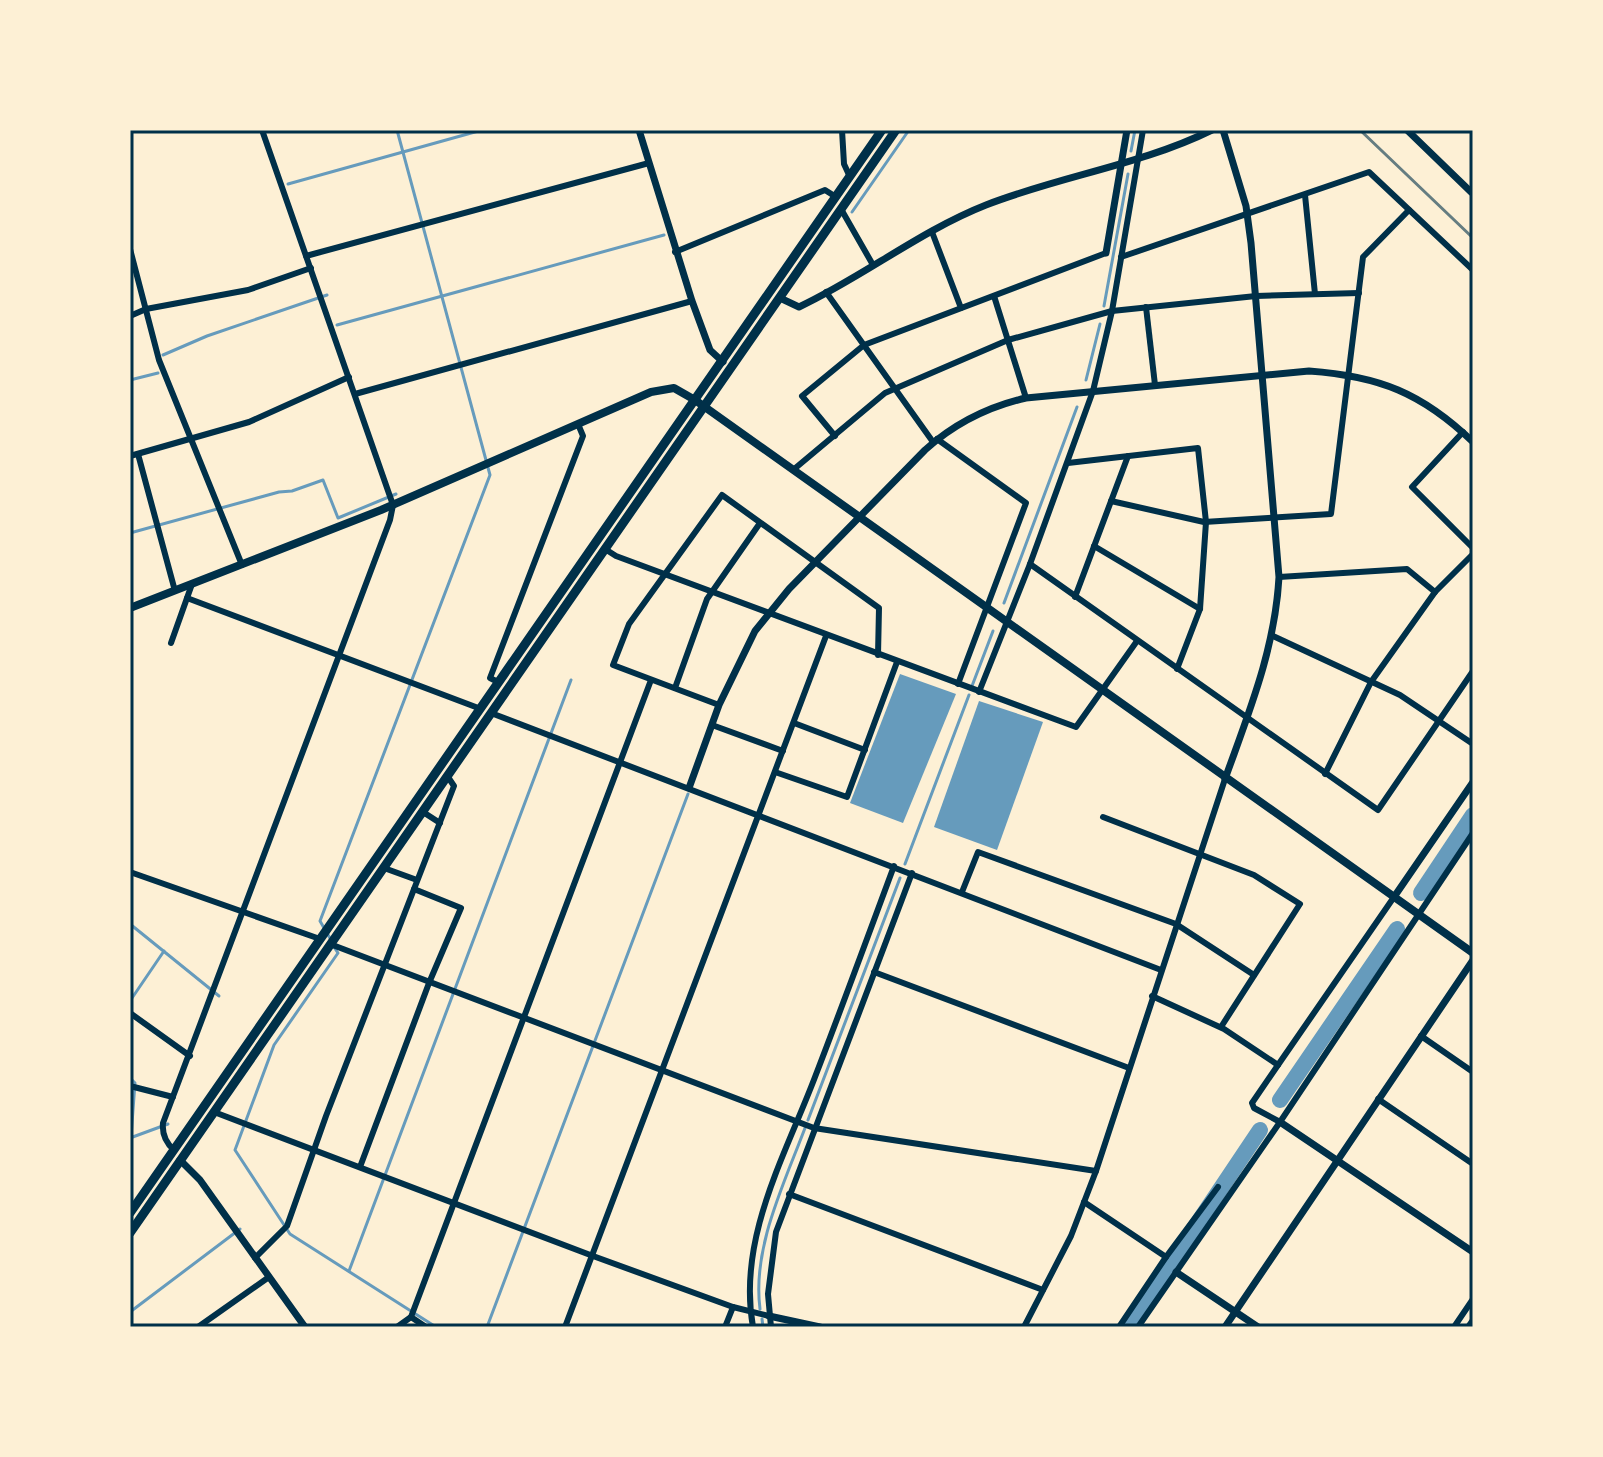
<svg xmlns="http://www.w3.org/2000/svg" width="1603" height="1457" font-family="Ubuntu,sans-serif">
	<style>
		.water { fill: #669bbc }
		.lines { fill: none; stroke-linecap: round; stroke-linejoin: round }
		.stream { stroke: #669bbc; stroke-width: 3 }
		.river { stroke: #669bbc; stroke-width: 16 }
		.minor { stroke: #003049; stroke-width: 6 }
		.tertiary { stroke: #003049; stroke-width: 7 }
		.secondary { stroke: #003049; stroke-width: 8 }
		.trunk { stroke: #003049; stroke-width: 9 }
		.rail { stroke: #657d81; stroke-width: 3 }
		.neatline { fill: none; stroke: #003049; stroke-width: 3 }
	</style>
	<rect width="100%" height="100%" fill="#fdf0d5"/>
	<g class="water">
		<polygon points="900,674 956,694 903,823 850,803"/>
		<polygon points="979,701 1043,722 997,850 934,827"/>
	</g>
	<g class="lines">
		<g class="stream">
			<polyline points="1131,151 1135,130"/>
			<polyline points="288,184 482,130"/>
			<polyline points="852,212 909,130"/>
			<polyline points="1104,306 1128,174"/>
			<polyline points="337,325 664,235"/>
			<polyline points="163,355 207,336 327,295"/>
			<polyline points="130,380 158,373"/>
			<polyline points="1086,380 1100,324"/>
			<polyline points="130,533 279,492 292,491 323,480 338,518 396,494"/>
			<polyline points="1004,603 1077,407"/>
			<polyline points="972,686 993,631"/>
			<polyline points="905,864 969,695"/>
			<polyline points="130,924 219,996"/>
			<polyline points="331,940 320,921 490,475 397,130"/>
			<polyline points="334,947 338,953 274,1045 235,1150 290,1234 436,1327"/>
			<polyline points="130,1001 164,951"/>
			<polyline points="130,1078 135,1083 131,1137"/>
			<polyline points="808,1120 900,878"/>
			<polyline points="130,1138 168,1124"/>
			<polyline points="349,1271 571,680"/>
			<path d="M760,1309c-8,-61 24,-125 45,-181"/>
			<polyline points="130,1312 240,1229"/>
			<polyline points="762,1319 763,1327"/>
			<polyline points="487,1327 688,794"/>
		</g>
		<g class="river">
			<polyline points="1421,893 1473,815"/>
			<polyline points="1280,1100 1397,929"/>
			<polyline points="1128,1327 1260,1130"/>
		</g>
		<g class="minor">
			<polyline points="842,130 844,164 850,177"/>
			<polyline points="1305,195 1315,294"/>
			<polyline points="841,209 873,265"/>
			<polyline points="932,232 961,308"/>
			<polyline points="130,249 159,360 242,565"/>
			<polyline points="675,252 825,190 836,197"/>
			<polyline points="306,256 649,163"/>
			<polyline points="1121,257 1369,172 1473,270"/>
			<polyline points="826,292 933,442"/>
			<polyline points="994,296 1026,398"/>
			<polyline points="1146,307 1155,385"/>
			<polyline points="130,316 146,309 248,290 311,268"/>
			<polyline points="355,394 692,301"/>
			<polyline points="1463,432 1412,487 1473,548"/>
			<polyline points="835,436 802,396 864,345 1106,253"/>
			<polyline points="937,439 1026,503 958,684"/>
			<polyline points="138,454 175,591"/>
			<polyline points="130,456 249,422 349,377"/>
			<polyline points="1068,463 1198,448 1206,522 1200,609 1177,669"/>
			<polyline points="793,470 885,393 1008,340 1112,311 1256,296 1359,293"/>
			<polyline points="1111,501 1204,522 1331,514 1363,257 1409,210"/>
			<polyline points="1094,546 1200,609"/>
			<polyline points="605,549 616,556 1076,727 1137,641"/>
			<polyline points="1030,564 1378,810 1473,671"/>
			<polyline points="1279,577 1407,569 1435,592"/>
			<polyline points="1075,597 1128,456"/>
			<polyline points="187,598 481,709"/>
			<polyline points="1273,636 1400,695 1473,744"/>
			<polyline points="171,643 192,584"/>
			<polyline points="498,682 490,678 583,436 578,424"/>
			<polyline points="675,688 707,599 760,523"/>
			<polyline points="979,692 1030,564 1093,391 1112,311 1143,130"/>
			<polyline points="719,705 613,665 629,624 722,495 879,608 878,655"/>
			<polyline points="491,713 1161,970"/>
			<polyline points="794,723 865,750"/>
			<polyline points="712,725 783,751"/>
			<polyline points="775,772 847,797 897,662"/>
			<polyline points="1325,774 1371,682 1435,592 1473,554"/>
			<polyline points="423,812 440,823"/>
			<polyline points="1103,817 1254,875 1300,904 1221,1027"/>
			<polyline points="384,868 417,880"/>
			<polyline points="130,872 320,939"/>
			<polyline points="962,892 978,852 1176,924 1254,975"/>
			<polyline points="330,944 814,1128 1096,1171"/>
			<polyline points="874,972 1129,1068"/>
			<polyline points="1152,996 1224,1029 1278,1065 1394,897"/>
			<polyline points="130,1013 190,1056"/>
			<polyline points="1421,1036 1473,1072"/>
			<polyline points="1278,1065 1252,1103 1254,1108 1280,1122"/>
			<polyline points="130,1086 173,1097"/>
			<polyline points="1378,1099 1473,1164"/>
			<polyline points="214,1112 593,1256 733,1307 769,1316"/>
			<path d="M174,1150c-8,-7 -12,-17 -11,-27l227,-603 3,-15 -131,-375"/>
			<polyline points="360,1167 429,983 461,908 414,889"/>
			<polyline points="789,1194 1043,1290"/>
			<polyline points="1084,1202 1166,1257"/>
			<polyline points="255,1258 287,1226 326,1116 454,786 448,777"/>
			<polyline points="411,1317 426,1327"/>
			<polyline points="198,1327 269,1277"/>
			<polyline points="397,1327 411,1317 651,680"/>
			<polyline points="565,1327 826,636"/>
			<polyline points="725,1327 733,1307"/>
			<path d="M753,1327c-16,-88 32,-171 62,-250 27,-70 53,-141 79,-211"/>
			<polyline points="771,1327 768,1294 776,1232 912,873"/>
			<polyline points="1024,1327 1071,1236 1096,1171 1225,779"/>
			<polyline points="1119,1327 1166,1257 1218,1187"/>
			<polyline points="1138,1327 1280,1122 1473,833"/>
			<polyline points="1454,1327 1473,1299"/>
			<polyline points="1468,1327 1473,1320"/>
		</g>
		<g class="tertiary">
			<polyline points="639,130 692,301 710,350 723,362"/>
			<path d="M1223,130l23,76 5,37 28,334c-4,72 -30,135 -54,202"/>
			<polyline points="1407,130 1471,192"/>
			<polyline points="1106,253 1127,130"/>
			<path d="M780,298l19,9c64,-30 121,-76 187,-102 74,-29 155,-40 226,-75"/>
			<path d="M689,788l30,-83 36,-74 34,-42 136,-139c30,-27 62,-43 101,-52l283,-27c70,5 113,22 164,71"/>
			<polyline points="1394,897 1473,782"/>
			<polyline points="1280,1122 1473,1252"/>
			<polyline points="180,1160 200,1180 305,1327"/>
			<polyline points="1176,1272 1258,1327"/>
			<polyline points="769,1316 820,1327"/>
			<polyline points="1225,1327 1473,960"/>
		</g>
		<polyline class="secondary" points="130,608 381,510 651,392 674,388 695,400 1473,953"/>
		<g class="trunk">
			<polyline points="130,1213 882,130"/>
			<polyline points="130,1233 896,130"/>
		</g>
		<polyline class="rail" points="1360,130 1473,238"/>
	</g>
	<rect width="1603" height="1457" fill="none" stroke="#fdf0d5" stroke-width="264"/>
	<rect x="132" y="132" width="1339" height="1193" class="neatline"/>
</svg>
